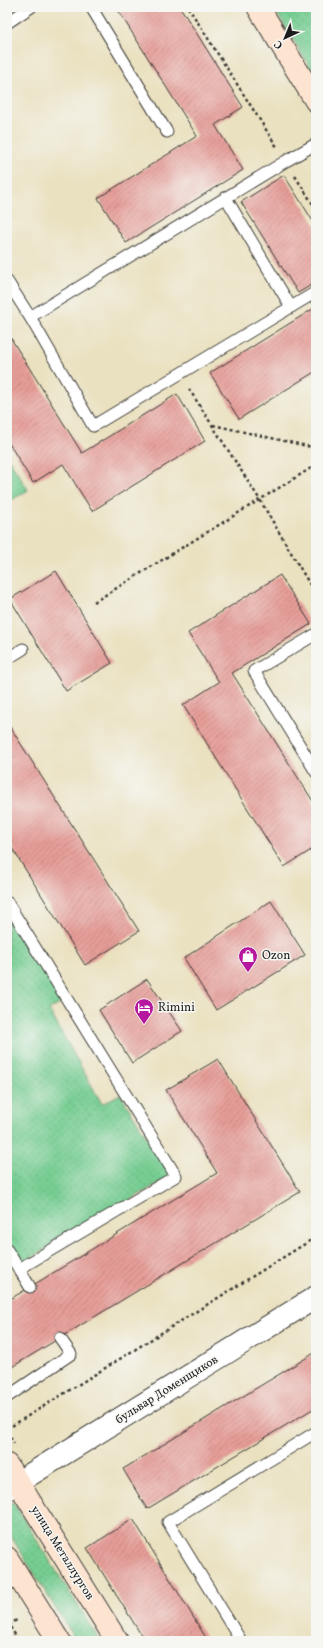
<svg xmlns="http://www.w3.org/2000/svg" width="323" height="1648" font-family="Vollkorn,serif">
	<style>
		.grass { fill: url(#grass-dots); stroke: #497457 }
		.building { fill: url(#building-hatch) }
		.lines { fill: none; stroke-linecap: round; stroke-linejoin: round }
		.lane-casing { stroke: #3b3a35; stroke-width: 13 }
		.street-casing { stroke: #3b3a35; stroke-width: 24 }
		.secondary-casing { stroke: #3b3a35; stroke-width: 24 }
		.path { stroke: #3b3a35; stroke-width: 2.5; stroke-dasharray: 3 3; stroke-linecap: butt }
		.lane { stroke: #fff; stroke-width: 11 }
		.street { stroke: #fff; stroke-width: 22 }
		.secondary { stroke: #fde4d1; stroke-width: 22 }
		.labels { text-anchor: middle; dominant-baseline: central; stroke-width: 3; stroke-linejoin: round; paint-order: stroke }
		.poi-label { font-size: 12px; fill: #1c1c1c; stroke: #f6f6f2; text-anchor: start }
		.street-label { font-size: 12px; fill: #1c1c1c; stroke: #f6f6f2 }
	</style>
	<defs>
		<pattern id="grass-dots" width="8" height="8" patternUnits="userSpaceOnUse"><rect width="8" height="8" fill="#76cd92"/><path d="M2 2h.1M6 6h.1" fill="none" stroke="#66af7d" stroke-width="1.8" stroke-linecap="round"/></pattern>
		<pattern id="building-hatch" width="6" height="6" patternUnits="userSpaceOnUse"><rect width="6" height="6" fill="#e79e99"/><path d="M-1 1l2-2M0 6l6-6M5 7l2-2" fill="none" stroke="#ba807c"/></pattern>
	</defs>
	<rect width="100%" height="100%" fill="#f6f6f2"/>
	<filter id="ink" filterUnits="userSpaceOnUse"><feTurbulence type="fractalNoise" baseFrequency=".025" numOctaves="2"/><feDisplacementMap in="SourceGraphic" scale="8" xChannelSelector="R" yChannelSelector="G"/><feConvolveMatrix kernelMatrix="1 2 1 2 8 2 1 2 1" color-interpolation-filters="sRGB"/></filter>
	<filter id="wash" filterUnits="userSpaceOnUse"><feTurbulence type="fractalNoise" baseFrequency=".012" numOctaves="4" result="noise"/><feDisplacementMap in="SourceGraphic" scale="16" xChannelSelector="R" yChannelSelector="G"/><feGaussianBlur stdDeviation="0.9" result="paint"/><feColorMatrix in="noise" values="0 0 0 0 0 0 0 0 0 0 0 0 0 0 0 0 0 1.4 0 .05"/><feComposite in="paint" operator="in"/></filter>
	<g filter="url(#wash)">
		<rect width="100%" height="100%" fill="#eae1c0"/>
		<g class="grass">
			<polygon points="273,7 315,7 316,9 316,77"/>
			<polygon points="7,456 28,490 7,503"/>
			<polygon points="7,910 63,1002 49,1010 102,1104 120,1094 171,1176 20,1264 7,1242"/>
			<polygon points="13,1502 100,1641 76,1641 7,1530 7,1505"/>
		</g>
		<g id="blocks">
			<g class="building">
				<polygon points="116,7 180,7 243,107 215,125 243,170 126,243 98,198 197,136"/>
				<polygon points="284,175 316,226 316,282 298,293 241,202"/>
				<polygon points="316,307 316,371 239,419 210,373"/>
				<polygon points="7,332 82,453 177,394 205,441 92,511 63,464 33,483 7,440"/>
				<polygon points="56,571 112,663 66,691 10,599"/>
				<polygon points="280,575 311,624 232,673 316,806 316,847 284,867 183,705 219,682 188,633"/>
				<polygon points="7,722 139,931 85,965 7,840"/>
				<polygon points="271,901 305,955 216,1010 184,958"/>
				<polygon points="147,979 182,1031 132,1063 99,1010"/>
				<polygon points="218,1059 300,1192 7,1370 7,1301 217,1173 166,1090"/>
				<polygon points="316,1352 316,1407 147,1509 123,1469"/>
				<polygon points="133,1519 208,1641 145,1641 87,1548"/>
			</g>
		</g>
	</g>
	<g filter="url(#ink)">
		<use href="#blocks" fill-opacity="0" stroke="#3b3a35" stroke-width="1"/>
		<g class="lines">
			<g class="lane-casing">
				<g id="lane">
					<polyline points="91,7 167,132"/>
					<polyline points="7,23 31,7"/>
					<polyline points="7,281 30,317 286,161 316,144"/>
					<polyline points="291,307 316,292"/>
					<polyline points="30,317 93,426 291,307 226,198"/>
					<polyline points="316,634 254,671 316,772"/>
					<polyline points="7,659 23,649"/>
					<polyline points="7,902 176,1176 19,1269 7,1250"/>
					<polyline points="19,1269 30,1287"/>
					<polyline points="7,1397 71,1354 60,1338"/>
					<polyline points="241,1641 168,1522 316,1432"/>
				</g>
			</g>
			<g class="street-casing">
				<polyline id="street" points="7,1489 316,1297"/>
			</g>
			<g class="secondary-casing">
				<g id="secondary">
					<polyline points="258,7 316,101"/>
					<polyline points="7,1465 117,1641"/>
					<polyline points="7,1558 59,1641"/>
				</g>
			</g>
			<g class="path">
				<polyline points="188,7 277,147"/>
				<polyline points="295,176 316,209"/>
				<polyline points="189,389 260,500 316,595"/>
				<polyline points="213,425 316,448"/>
				<polyline points="94,602 316,465"/>
				<polyline points="7,1429 316,1237"/>
				<polyline points="7,1432 14,1443"/>
				<polyline points="7,1622 19,1641"/>
				<polyline points="9,1625 18,1619"/>
			</g>
			<use href="#lane" class="lane"/>
			<use href="#street" class="street"/>
			<use href="#secondary" class="secondary"/>
		</g>
	</g>
	<defs>
		<g id="shop-pin" transform="scale(1)"><path d="M0 17L-7.5 6A9.5 9.5 0 1 1 7.5 6Z" fill="#b5179e" stroke="#f6f6f2"/><path d="M-5-2.5h2.3a2.7 3.5 0 0 1 5.4 0H5L5.5 6h-11ZM-1.5-2.5h3a1.5 2.3 0 0 0-3 0Z" fill="#fff"/></g>
		<g id="hotel-pin" transform="scale(1)"><path d="M0 17L-7.5 6A9.5 9.5 0 1 1 7.5 6Z" fill="#b5179e" stroke="#f6f6f2"/><path d="M-6-4.5h1.5V1H6V5H4.5V3h-9V5H-6ZM-4 0a1.8 1.8 0 1 1 3.6 0ZM.5 0V-2.5h3Q6-2.5 6 0Z" fill="#fff"/></g>
	</defs>
	<g fill-rule="evenodd">
		<use href="#shop-pin" x="248" y="956"/>
		<use href="#hotel-pin" x="144" y="1008"/>
	</g>
	<g class="labels">
		<g class="poi-label">
			<text x="262" y="956">Ozon</text>
			<text x="158" y="1008">Rimini</text>
		</g>
		<g class="street-label">
			<text transform="translate(167 1390) rotate(-32)">бульвар Доменщиков</text>
			<text transform="translate(62 1553) rotate(58)">улица Металлургов</text>
		</g>
	</g>
	<rect width="323" height="1648" fill="none" stroke="#f6f6f2" stroke-width="24"/>
	<g transform="translate(285 38) rotate(224)" stroke="#f6f6f2" stroke-width="3" paint-order="stroke">
	<path d="M0-3L7 15L0 10L-7 15Z" fill="#1c1c1c"/>
	<text y="-6" font-size="11" font-weight="bold" text-anchor="middle" fill="#1c1c1c">С</text>
	</g>
</svg>
